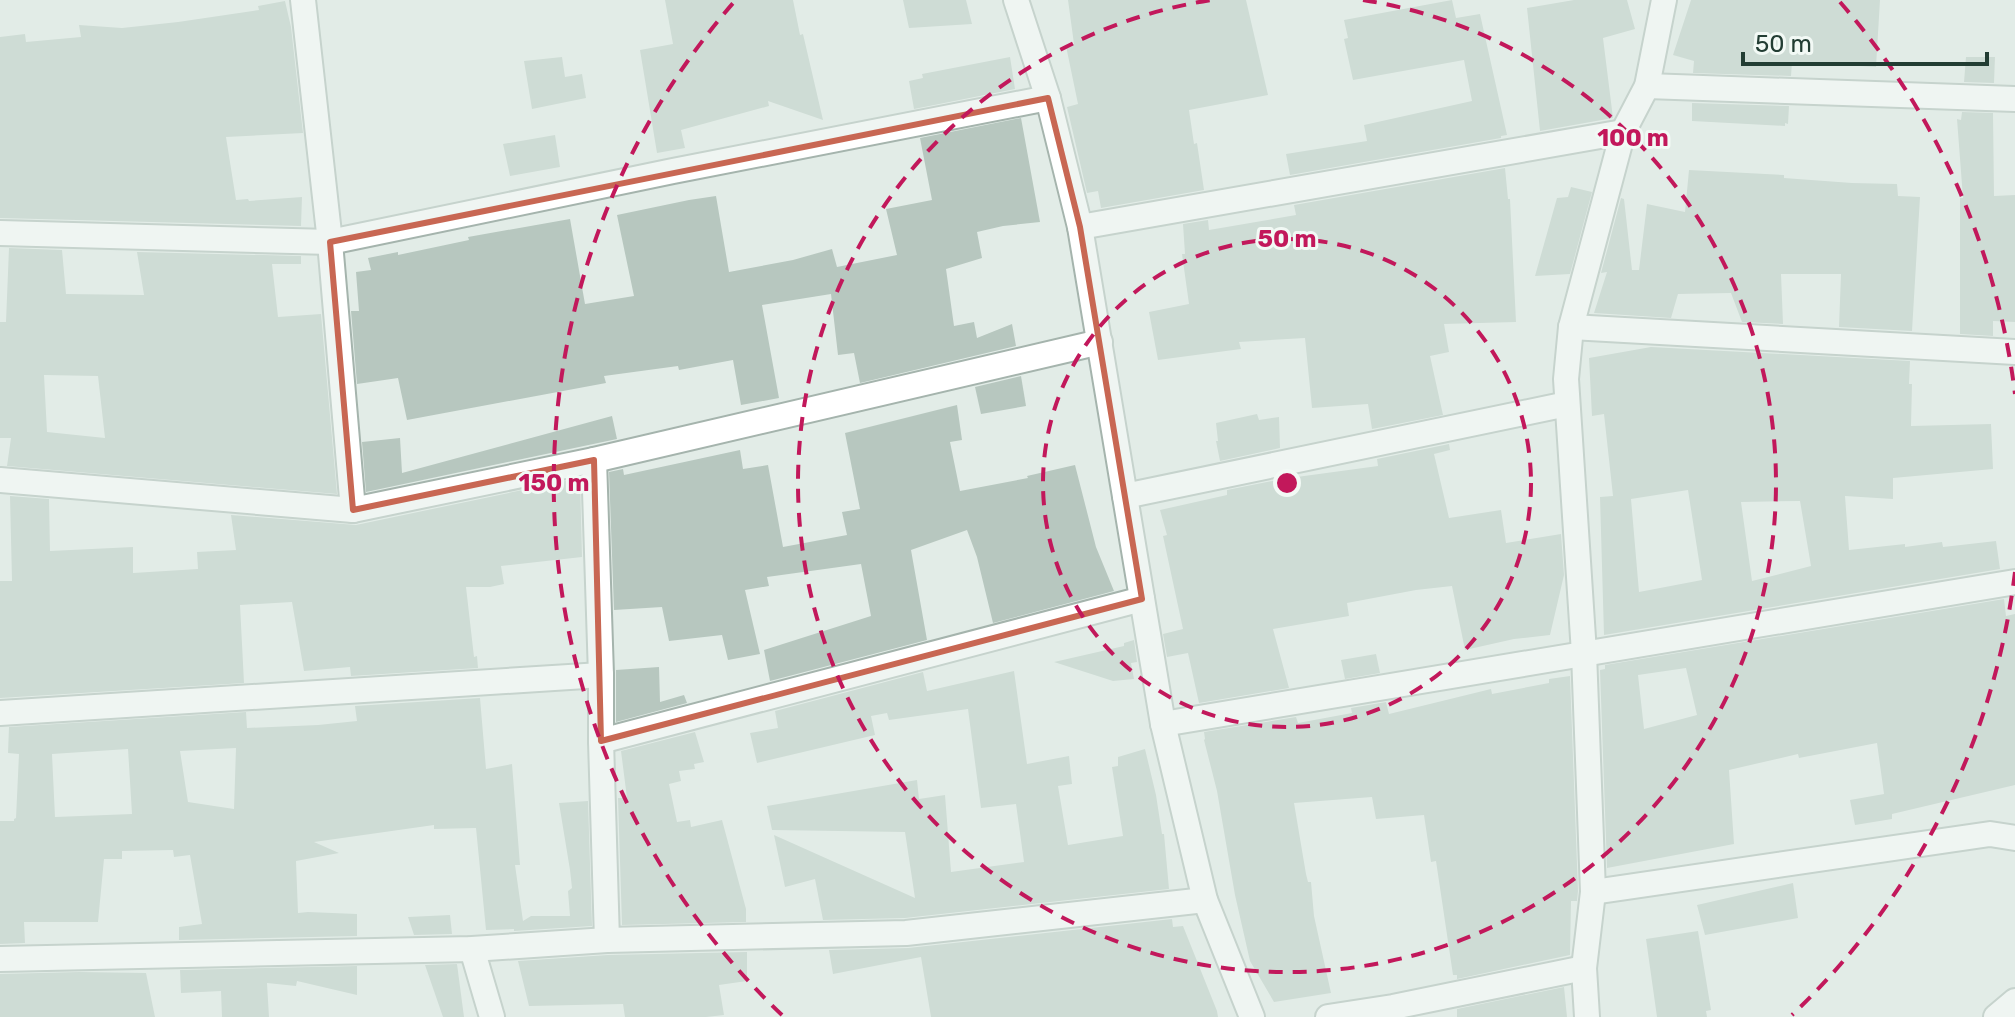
<svg xmlns="http://www.w3.org/2000/svg" width="2015" height="1017" font-family="Rubik,sans-serif">
	<style>
		.building { fill: #b7c7bf; fill-rule: evenodd }
		.lines { fill: none; stroke-linecap: round; stroke-linejoin: round }
		.street-casing { stroke: #a5b4ad; stroke-width: 28 }
		.street { stroke: #fff; stroke-width: 24 }
		.marked { fill: none; stroke: #c86753; stroke-width: 6; stroke-linejoin: round }
		.ring { fill: none; stroke: #c2185b; stroke-width: 4; stroke-dasharray: 14 10 }
		.centre { fill: #c2185b; stroke: #f2f9f5; stroke-width: 4 }
		.ring-label { font-size: 24px; text-anchor: middle; font-weight: bold; fill: #c2185b; stroke: #f2f9f5; stroke-width: 6; stroke-linejoin: round; paint-order: stroke }
	</style>
	<rect width="100%" height="100%" fill="#e2ece7"/>
	<g class="building">
		<polygon points="665,0 793,0 800,35 803,34 823,120 768,101 769,106 681,130 685,148 657,153 640,50 673,44"/>
		<polygon points="903,0 966,0 972,24 909,28"/>
		<polygon points="1068,0 1246,0 1268,95 1189,110 1194,144 1197,143 1204,190 1101,208 1098,191 1087,193 1067,107 1078,104 1066,46 1074,44"/>
		<polygon points="1452,0 1456,18 1480,14 1507,135 1501,136 1501,138 1290,175 1286,154 1367,141 1364,125 1472,101 1464,60 1353,80 1344,39 1348,38 1344,20"/>
		<polygon points="1574,0 1627,0 1635,29 1603,38 1613,118 1540,131 1527,8"/>
		<polygon points="1691,0 1880,0 1876,67 1792,62 1791,76 1693,73 1694,61 1673,55"/>
		<polygon points="285,1 291,27 303,133 226,137 236,200 248,199 249,201 302,197 301,226 0,218 0,37 25,34 26,42 81,37 79,25 122,28 178,22 259,10 258,6"/>
		<polygon points="562,57 565,77 582,74 586,98 532,109 524,61"/>
		<polygon points="1010,57 1015,89 914,109 909,81 923,78 922,74"/>
		<polygon points="1966,57 1995,57 1994,83 1964,82"/>
		<polygon points="1692,103 1789,106 1788,124 1785,123 1785,126 1692,121"/>
		<polygon points="1962,112 1993,113 1994,196 2015,195 2015,322 1993,321 1993,336 1960,334 1960,198 1963,198 1957,119 1961,120"/>
		<polygon points="1021,118 1040,222 1003,226 977,232 982,258 946,269 954,326 974,322 977,338 1012,324 1016,346 860,383 854,353 838,355 831,294 762,305 779,398 741,405 733,360 679,370 678,366 604,376 606,383 407,420 398,378 357,384 351,311 359,311 356,272 371,270 368,258 398,252 398,255 469,240 468,237 570,219 585,304 634,296 617,215 689,200 716,196 729,272 793,260 832,249 837,267 897,255 886,209 932,200 920,138"/>
		<polygon points="555,135 560,167 510,176 503,144"/>
		<polygon points="1505,168 1508,199 1510,199 1516,322 1444,324 1449,352 1430,356 1443,415 1372,429 1368,404 1312,408 1305,338 1239,342 1241,349 1158,360 1149,312 1189,304 1182,254 1185,254 1183,224 1208,220 1209,230 1296,215 1294,205"/>
		<polygon points="1689,170 1784,175 1784,178 1852,183 1897,184 1898,196 1920,197 1912,331 1839,327 1841,274 1781,274 1783,324 1742,322 1731,293 1678,294 1671,318 1594,313 1607,272 1601,273 1621,198 1624,199 1632,270 1639,270 1647,204 1685,212"/>
		<polygon points="1571,187 1592,192 1570,274 1535,276 1557,198 1568,197"/>
		<path d="M9,248l53,2 4,44 78,1 -7,-43 164,4v8h-29l6,53 43,-3 16,180 -330,-28 4,-28h-11v-116h6zM44,375l54,1 7,62 -58,-6z"/>
		<path d="M1651,347l259,14 -1,23h3l-1,42 80,-2 2,45 -100,9v21l-48,-3 4,54 56,-6v3l37,-5 1,5 53,-6 4,28 -396,66 -4,-138 13,-1 -9,-82 -12,2 -3,-58zM1688,490l14,90 -63,12 -8,-93zM1800,501l11,65 -59,15 -11,-79z"/>
		<polygon points="1021,376 1026,406 981,414 975,387"/>
		<polygon points="957,405 962,440 950,442 960,491 1028,478 1027,476 1075,465 1096,547 1114,591 993,623 977,557 967,530 911,550 927,640 770,681 764,650 871,616 861,564 767,577 769,586 745,590 760,654 728,660 722,635 669,641 662,607 614,610 609,472 623,469 624,475 740,450 743,469 768,465 783,547 847,535 842,512 860,509 845,433"/>
		<polygon points="1257,414 1259,420 1279,417 1280,448 1220,461 1216,441 1218,441 1216,423"/>
		<polygon points="612,416 617,439 366,492 362,442 400,438 402,473"/>
		<polygon points="1449,444 1450,450 1434,454 1449,518 1501,510 1506,543 1561,534 1564,575 1550,635 1514,639 1465,650 1452,586 1416,590 1347,603 1349,616 1273,629 1289,688 1199,703 1188,653 1167,657 1163,634 1183,629 1163,536 1167,535 1160,510 1227,495 1227,490 1282,479 1378,466 1377,459"/>
		<polygon points="580,478 582,557 501,566 504,584 490,587 466,587 474,657 477,656 478,668 351,676 350,667 304,671 292,602 240,605 244,683 0,698 0,581 12,581 10,496 49,499 50,551 133,547 133,573 198,569 197,552 236,550 231,515 356,525"/>
		<path d="M2004,599l2,17 9,-2v171l-123,29v5l-37,6 -5,-25 34,-6 -7,-51 -78,15 -1,-4 -69,16 5,74 -127,24 -7,-198 5,-1v-4zM1686,668l11,47 -53,14 -6,-54z"/>
		<polygon points="1134,640 1137,662 1131,663 1134,679 1113,681 1054,662 1124,646 1124,643"/>
		<polygon points="1376,654 1380,673 1345,679 1341,660"/>
		<polygon points="659,667 660,702 684,695 687,703 616,722 616,670"/>
		<polygon points="1014,671 1027,764 1069,756 1072,784 1058,786 1068,845 1123,836 1112,767 1118,766 1118,757 1145,749 1156,795 1162,834 1164,834 1169,889 905,918 823,920 815,879 785,887 774,835 915,898 905,832 772,830 767,806 917,780 919,799 945,795 951,872 1024,862 1016,804 981,808 968,709 889,720 887,713 871,716 875,735 757,763 750,733 778,728 775,711 923,672 927,691"/>
		<polygon points="1570,676 1578,891 1577,901 1571,901 1570,955 1457,979 1457,975 1453,975 1436,861 1431,862 1424,815 1376,819 1372,797 1294,803 1306,874 1308,882 1311,882 1314,916 1331,993 1274,1002 1250,961 1235,895 1217,791 1204,740 1205,739 1204,732 1296,717 1298,723 1352,713 1351,708 1386,702 1389,714 1491,689 1492,694 1549,683 1549,679"/>
		<path d="M480,698l6,71 26,-5 8,101h-5l8,56 8,-5h39l-2,-25 4,-3 -2,-18 -11,-67 29,-2 4,125 -78,5v-2l-28,1 -10,-102 -42,1v-4l-120,17 25,11 -43,8 2,52 10,-1 49,2v22l-178,4v-13l23,-3 -12,-69 -16,2 -1,-7 -51,1v8h-18l-6,63h-74l1,21 -25,1v-123h14v-2l2,-1 3,-64 -11,-1 1,-26 237,-15 1,16 71,-3 39,-4 -2,-15zM236,748l-2,61 -46,-7 -8,-51zM128,749l4,65 -77,3 -3,-63z"/>
		<polygon points="695,732 704,762 694,764 695,769 679,771 681,781 669,784 677,822 690,820 691,827 722,820 746,909 746,922 622,925 618,798 627,798 621,751"/>
		<polygon points="1793,883 1798,918 1705,935 1697,905"/>
		<polygon points="450,915 452,934 414,935 408,917"/>
		<polygon points="1172,919 1173,927 1183,926 1217,1011 1218,1017 931,1017 921,957 833,974 829,950 908,948"/>
		<polygon points="1698,931 1711,1010 1706,1011 1707,1017 1657,1017 1646,939"/>
		<polygon points="747,952 747,981 719,985 724,1015 706,1017 625,1017 623,1004 529,1006 518,961 608,955"/>
		<polygon points="457,964 464,1017 443,1017 425,965"/>
		<polygon points="357,966 357,995 297,981 296,986 267,983 269,1017 222,1017 221,991 181,993 180,970"/>
		<polygon points="79,972 146,973 155,1017 0,1017 0,974"/>
		<polygon points="1564,987 1567,1017 1457,1017 1457,1009"/>
	</g>
	<g class="lines">
		<g class="street-casing">
			<g id="street">
				<polyline points="303,0 330,242 353,510"/>
				<polyline points="1016,0 1048,98 1080,227 1163,724 1205,900 1252,1017"/>
				<polyline points="1647,86 2015,99"/>
				<polyline points="1080,227 1623,132"/>
				<polyline points="0,233 330,242 673,171 1048,98"/>
				<polyline points="1571,327 2015,352"/>
				<polyline points="594,460 601,675 601,741 1142,599"/>
				<polyline points="0,480 353,510 594,460 1100,342"/>
				<polyline points="1125,496 1567,404"/>
				<polyline points="0,713 601,675"/>
				<polyline points="1163,724 2015,582"/>
				<polyline points="601,741 607,940"/>
				<polyline points="1593,892 1990,834 2015,838"/>
				<polyline points="472,949 492,1017"/>
				<polyline points="0,959 472,949 607,940 906,933 1205,900"/>
				<polyline points="1328,1017 1393,1007 1584,968"/>
				<polyline points="1587,1017 1584,968 1593,892 1584,653 1566,379 1571,327 1623,132 1647,86 1664,0"/>
				<polyline points="1996,1017 2015,1001"/>
			</g>
		</g>
		<use href="#street" class="street"/>
	</g>
	<path d="M0 0H2015V1017H0ZM1048,98l32,129 62,372 -541,142 -7,-281 -241,50 -23,-268z" fill="#e2ece7" fill-opacity=".55" fill-rule="evenodd"/>
	<path class="marked" d="M1048,98l32,129 62,372 -541,142 -7,-281 -241,50 -23,-268z"/>
	<g class="ring">
		<circle cx="1287" cy="483" r="244"/>
		<path d="M1363 0A489 489 0 1 1 1211 0"/>
		<path d="M2015 572A733 733 0 0 1 1792 1015M782 1015A733 733 0 0 1 734 2M1840 2A733 733 0 0 1 2015 394"/>
	</g>
	<circle cx="1287" cy="483" r="12" class="centre"/>
	<g class="ring-label">
		<text x="1633" y="146">100 m</text>
		<text x="1287" y="247">50 m</text>
		<text x="554" y="491">150 m</text>
	</g>
	<path d="M1743 52v12h244v-12" fill="none" stroke="#223d33" stroke-width="4"/>
	<text x="1755" y="52" font-size="24" fill="#223d33" stroke="#f2f9f5" stroke-width="6" paint-order="stroke">50 m</text>
</svg>
